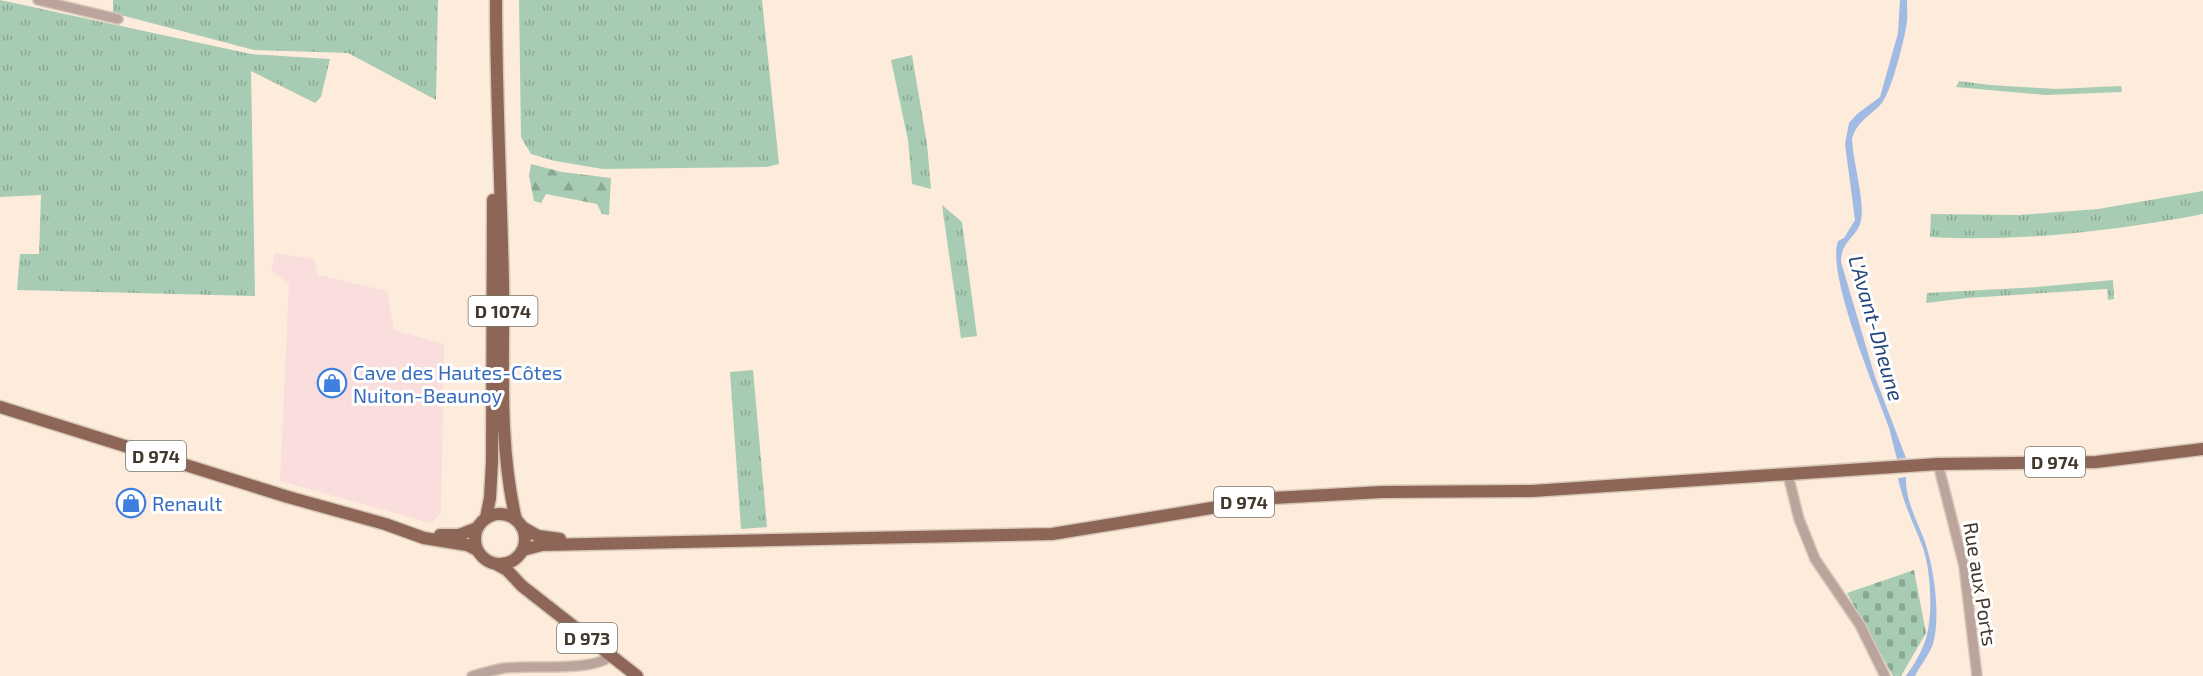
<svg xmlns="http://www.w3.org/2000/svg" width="2203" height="676" font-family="'Exo 2',sans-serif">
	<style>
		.industrial { fill: #f9dedd }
		.grass { fill: url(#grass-tufts) }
		.forest { fill: url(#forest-firs) }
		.cemetery { fill: url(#cemetery-stones) }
		.water { fill: #a0bae3 }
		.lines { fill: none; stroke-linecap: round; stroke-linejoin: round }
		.minor-casing { stroke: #d8c8b8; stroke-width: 12 }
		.major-casing { stroke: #d8c8b8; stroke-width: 15 }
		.minor { stroke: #bba49c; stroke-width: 9 }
		.major { stroke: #8d6657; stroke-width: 12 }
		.labels { text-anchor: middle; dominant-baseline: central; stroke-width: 6; stroke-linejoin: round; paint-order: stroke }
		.shield { fill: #fff; stroke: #7b746b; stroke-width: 1.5 }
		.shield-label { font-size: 18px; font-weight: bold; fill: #43382c }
		.shop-label { font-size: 20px; fill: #366cbe; stroke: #fff; text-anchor: start }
		.street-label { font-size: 20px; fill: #43382c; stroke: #fff }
		.water-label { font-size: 21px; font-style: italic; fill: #254679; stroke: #fff }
	</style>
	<defs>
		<pattern id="grass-tufts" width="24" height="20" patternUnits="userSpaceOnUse" patternTransform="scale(1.5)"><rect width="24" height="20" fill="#a7ccb3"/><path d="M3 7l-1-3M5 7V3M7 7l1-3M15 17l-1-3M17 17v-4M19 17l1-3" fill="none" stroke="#8aa792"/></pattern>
		<pattern id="forest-firs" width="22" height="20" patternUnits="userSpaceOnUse" patternTransform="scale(1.5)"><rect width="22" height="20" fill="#a7ccb3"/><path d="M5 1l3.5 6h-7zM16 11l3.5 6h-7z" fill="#8aa792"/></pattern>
		<pattern id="cemetery-stones" width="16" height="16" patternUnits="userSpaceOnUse" patternTransform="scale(1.5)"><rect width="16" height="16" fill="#a7ccb3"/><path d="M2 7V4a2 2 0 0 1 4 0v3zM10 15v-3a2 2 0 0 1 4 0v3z" fill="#8aa792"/></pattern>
	</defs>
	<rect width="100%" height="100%" fill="#fdecdb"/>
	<polygon class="industrial" points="275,253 314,259 318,275 387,291 394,330 444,344 441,513 431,523 280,481 289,283 271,271"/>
	<g class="grass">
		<polygon points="0,0 251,54 330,59 321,97 315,103 251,71 255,296 17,290 20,254 39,254 41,195 0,197"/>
		<polygon points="113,0 438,0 436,100 348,53 254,50 113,13"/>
		<polygon points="519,0 762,0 779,164 767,167 603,169 555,161 531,154 521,137"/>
		<polygon points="912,55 927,144 931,189 912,184 908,140 891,60"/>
		<polygon points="1959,81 1990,85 2056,89 2121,86 2122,92 2045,95 1956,87"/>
		<path d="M2203,191v23c-89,17 -183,28 -273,23l1,-23 88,1 79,-6z"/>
		<polygon points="942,205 962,222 977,336 961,338"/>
		<polygon points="2113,280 2114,299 2108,300 2107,289 1967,298 1926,303 1927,293 2037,287"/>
		<polygon points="753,370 767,527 741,529 730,372"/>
	</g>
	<polygon class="forest" points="531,164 562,172 611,178 609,215 602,214 597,204 546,194 541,203 534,201 529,176"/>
	<polygon class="cemetery" points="1914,570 1926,633 1901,676 1893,676 1847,593"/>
	<g class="water">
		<path d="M1900,0h7c0,9 1,19 -1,28 -3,16 -15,65 -25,76 -11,12 -24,17 -29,35 1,23 13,62 9,81 -3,17 -20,20 -20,42l34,115 31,81 -9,1c-3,-10 -5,-21 -8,-31 -13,-38 -63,-153 -51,-187l6,-3 11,-18 -10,-76 4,-21 8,-9 23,-17 18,-64z"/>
		<path d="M1906,477c-1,22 10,42 18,62 10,28 17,76 9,105 -4,11 -13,22 -18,32h-9c7,-10 14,-21 18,-32 10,-24 7,-73 -1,-96 -9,-24 -20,-45 -25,-70z"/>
	</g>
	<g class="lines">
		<g class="minor-casing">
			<g id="minor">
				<polyline points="38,0 118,19"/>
				<polyline points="1938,464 1964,566 1977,676"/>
				<polyline points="1788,475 1799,519 1815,559 1860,625 1885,676"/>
				<path d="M472,676c11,-3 22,-6 32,-8 24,-3 90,4 106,-12"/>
			</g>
		</g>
		<g class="major-casing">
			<g id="major">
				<path d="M496,0c0,95 5,189 7,283 1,79 -5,160 13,237"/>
				<polyline points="0,407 288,497 385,524 424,538 467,545 477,550"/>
				<circle cx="500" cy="539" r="25"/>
				<polyline points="486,518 490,498 492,462 493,200"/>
				<polyline points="522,527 538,536 560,539"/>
				<polyline points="440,535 459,535 477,528"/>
				<polyline points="523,550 542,545 1052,534 1273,498 1382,492 1532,491 1938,464 2096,462 2203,449"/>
				<polyline points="498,565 507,570 522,586 637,676"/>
			</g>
		</g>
		<use href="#minor" class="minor"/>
		<use href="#major" class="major"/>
	</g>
	<defs>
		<g id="shop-ring" transform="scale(1.5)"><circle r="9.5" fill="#fff" stroke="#3f7fe0" stroke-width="1.5"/><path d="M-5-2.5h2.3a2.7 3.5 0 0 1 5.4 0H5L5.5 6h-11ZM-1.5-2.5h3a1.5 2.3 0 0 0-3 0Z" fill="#3f7fe0"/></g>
	</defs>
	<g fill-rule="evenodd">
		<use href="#shop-ring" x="332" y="383"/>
		<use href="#shop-ring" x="131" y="503"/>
	</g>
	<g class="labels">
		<g class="shield">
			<rect x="468.5" y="296" width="69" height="30" rx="4.5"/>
			<rect x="126" y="441" width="60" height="30" rx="4.5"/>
			<rect x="2025" y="447" width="60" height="30" rx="4.5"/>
			<rect x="1214" y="487" width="60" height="30" rx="4.5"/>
			<rect x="557" y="623" width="60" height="30" rx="4.5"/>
		</g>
		<g class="shield-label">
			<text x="503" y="311">D 1074</text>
			<text x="156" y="456">D 974</text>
			<text x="2055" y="462">D 974</text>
			<text x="1244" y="502">D 974</text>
			<text x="587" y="638">D 973</text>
		</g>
		<g class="shop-label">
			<text x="353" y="372">Cave des Hautes-Côtes<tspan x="353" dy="23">Nuiton-Beaunoy</tspan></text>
			<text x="152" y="503">Renault</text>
		</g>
		<g class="street-label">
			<text transform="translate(1981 584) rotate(81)">Rue aux Ports</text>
		</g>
		<g class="water-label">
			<text transform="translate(1877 328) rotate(74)">L'Avant-Dheune</text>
		</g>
	</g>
</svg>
